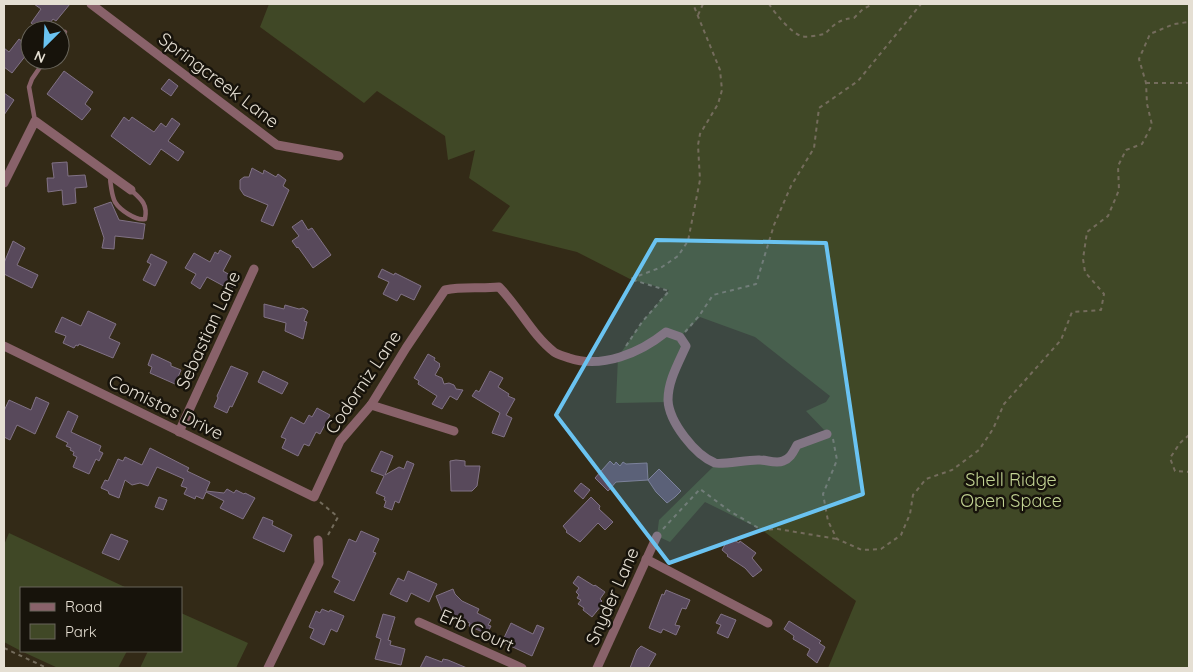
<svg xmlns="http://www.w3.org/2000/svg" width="1193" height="672" font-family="Quicksand,sans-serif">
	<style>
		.green { fill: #404826 }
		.building { fill: #58495b; stroke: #817285 }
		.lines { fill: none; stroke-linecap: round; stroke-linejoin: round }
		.path { stroke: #746c5c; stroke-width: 2; stroke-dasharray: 4 4; stroke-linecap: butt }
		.service { stroke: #89626a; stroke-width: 4.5 }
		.minor { stroke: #89626a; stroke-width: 9 }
		.marked { fill: #6ac3f1; fill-opacity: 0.2; stroke: #6ac3f1; stroke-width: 4; stroke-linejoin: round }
		.labels { text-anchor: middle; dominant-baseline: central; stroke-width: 5; stroke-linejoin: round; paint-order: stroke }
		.street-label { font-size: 18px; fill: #e5dfd3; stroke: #17130b }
		.park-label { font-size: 18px; fill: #c2d393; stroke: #17130b }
	</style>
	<rect width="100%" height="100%" fill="#332a17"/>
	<g class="green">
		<polygon points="269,4 1189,4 1189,668 828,668 856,601 762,530 705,502 670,542 657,536 659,520 716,464 780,463 797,445 827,433 806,411 826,402 830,396 755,337 700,317 680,337 686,346 668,402 616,403 618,357 642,322 669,290 630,279 577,252 492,231 510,206 469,178 475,150 448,160 445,136 377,91 364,103 260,27"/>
		<polygon points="9,533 127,588 21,588 21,651 4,642 4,545"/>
		<polygon points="181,613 248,643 236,668 140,668 148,651 181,651"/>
		<polygon points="21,651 127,651 118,668 58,668"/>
	</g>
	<g class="building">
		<polygon points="34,4 70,4 56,21 53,19 45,30 40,30 31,23 41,9"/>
		<polygon points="19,39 30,47 30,50 12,73 4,67 4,48 9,52"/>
		<polygon points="64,71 93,92 85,104 91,109 82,120 47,94"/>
		<polygon points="169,79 178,86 171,96 161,89"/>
		<polygon points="4,93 14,100 4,115"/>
		<polygon points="124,117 129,121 132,117 154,132 161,123 166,127 172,118 180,124 168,141 184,152 178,161 161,149 150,165 111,136"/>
		<polygon points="67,162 68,176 85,175 87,187 75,188 76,203 63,205 62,190 48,192 47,178 54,178 52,163"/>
		<polygon points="252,168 263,174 264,170 276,177 278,174 286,180 283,186 289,190 273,226 261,221 268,205 244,195 240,189 240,180 244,177 249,177"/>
		<polygon points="111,202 119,220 145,224 143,239 115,236 114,249 102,248 104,238 94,208"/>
		<polygon points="302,220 308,230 312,228 331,255 313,268 298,247 297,248 292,241 299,236 292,227"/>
		<polygon points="13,241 25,248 17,265 38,275 32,288 4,274 4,263"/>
		<polygon points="220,250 231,256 223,271 237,279 231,290 207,277 200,289 191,283 196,274 185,268 194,253 210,262 215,252 218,254"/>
		<polygon points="151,254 167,262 155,286 143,280 151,264 147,262"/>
		<polygon points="382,269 394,275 395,273 421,286 414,300 401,294 397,301 383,294 389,282 378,277"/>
		<polygon points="264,304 284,309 285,305 299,309 303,308 308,311 304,321 307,322 303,339 285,331 286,323 264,317"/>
		<polygon points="88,311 116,324 109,338 120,343 113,358 79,344 78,346 76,345 74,348 63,343 66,336 55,332 62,317 81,326"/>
		<polygon points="152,354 171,363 171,366 181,370 175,384 150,373 152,367 148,365"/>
		<polygon points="428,354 435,358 434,360 440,364 439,365 440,366 435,375 442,378 444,384 449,383 454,385 456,389 463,390 457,400 450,396 442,409 432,404 437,396 418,384 419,381 414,378"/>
		<polygon points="231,366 248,373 232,407 230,406 227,413 214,407 218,398 217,396"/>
		<polygon points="263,371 288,383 282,394 258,382"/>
		<polygon points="490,371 503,378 498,387 509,394 508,396 515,399 506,415 512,418 504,437 492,433 500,413 472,396 476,390 479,392"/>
		<polygon points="36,397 49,403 35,434 17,425 10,440 4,437 4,411 9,400 31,410"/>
		<polygon points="317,408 330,415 320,434 316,432 309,446 304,444 298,456 282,448 286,439 281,437 291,417 304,424 309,415 312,417"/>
		<polygon points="68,411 78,416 71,432 101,446 99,451 103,453 99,461 96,459 89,474 73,467 77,457 73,455 74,452 70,450 71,448 66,446 68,443 56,437"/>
		<polygon points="150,448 189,468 187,471 210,482 206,491 224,493 227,489 234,493 236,490 244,494 245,493 255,498 243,519 220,508 224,501 206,492 203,499 196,496 195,499 184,494 187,488 181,486 184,479 157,467 148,486 140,483 132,485 125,480 119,498 109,494 108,491 101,488 105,480 108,481 118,459 123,461 125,457 142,465"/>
		<polygon points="381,451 393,456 385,475 399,467 404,469 407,461 414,464 399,503 395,501 392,510 384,507 386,501 384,500 385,497 376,493 384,476 371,471"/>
		<polygon points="456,460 465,461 465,466 480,466 477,486 472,491 451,491 450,461"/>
		<polygon points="610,461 614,465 616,462 620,466 623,462 626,464 647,463 648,480 659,469 681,491 675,497 667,503 656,492 648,480 616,482 608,491 595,478"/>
		<polygon points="581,483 590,490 583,499 574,491"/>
		<polygon points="159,497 167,500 163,510 155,507"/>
		<polygon points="591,497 600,506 599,509 613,522 605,530 598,523 580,542 566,532 567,531 563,526"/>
		<polygon points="263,517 273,521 272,525 292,535 284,552 253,538"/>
		<polygon points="361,531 379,539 373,552 376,553 354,601 334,592 340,581 332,577 349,539 356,542"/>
		<polygon points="111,534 128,541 119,560 102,553"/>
		<polygon points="732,539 739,543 740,541 756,553 752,558 762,570 753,577 745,568 727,556 728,555 722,550 726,543 728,544"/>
		<polygon points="408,571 437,584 429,602 411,593 407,602 390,594 398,578 404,581"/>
		<polygon points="578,576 594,586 595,585 605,592 600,599 602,601 599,604 601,606 592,617 583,610 584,608 578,604 581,600 577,598 579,595 576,592 579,588 573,583"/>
		<polygon points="453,589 455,594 462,601 479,609 477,613 491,620 488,625 491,626 487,634 469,626 470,623 450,614 444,616 436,596"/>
		<polygon points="666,590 690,600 686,609 682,608 675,625 680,626 676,635 663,629 661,633 649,628 662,594 664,595"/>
		<polygon points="322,609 329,612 330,610 344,616 337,632 331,629 324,645 310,638 314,629 309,627 316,611 320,613"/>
		<polygon points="383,614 395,617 388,640 391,641 390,645 405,649 401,665 375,659 381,639 376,637"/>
		<polygon points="721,614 736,620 728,638 717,633 721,625 716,623"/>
		<polygon points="789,621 821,641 819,643 825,647 817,663 807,655 810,649 793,639 794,636 790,633 784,629"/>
		<polygon points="511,623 533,634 537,625 544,628 532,656 502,642"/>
		<polygon points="641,646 656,654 648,668 630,668 637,650"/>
		<polygon points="426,656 442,662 443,659 448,660 467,668 420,668"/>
	</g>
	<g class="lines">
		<g class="path">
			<path d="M769,4c6,9 21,28 32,32 7,2 17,-1 24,-2 9,-10 15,-15 29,-16l9,-9 10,-5"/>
			<polyline points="698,15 703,4"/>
			<polyline points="1146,83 1189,83"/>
			<polyline points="685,332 699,316 713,295 756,284 774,225 791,186 814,148 819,108 858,81 921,4"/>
			<polyline points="626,346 642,322 669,291 630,279 662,267 678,256 688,241 700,180 698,145 700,134 718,104 722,90 720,70 693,4"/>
			<polyline points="1189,435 1180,443 1170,458 1175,471 1189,472"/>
			<polyline points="833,439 837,460 823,494 828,521 837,539 862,550 881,549 901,535 910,514 913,495 926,479 952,470 979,450 993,429 1004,404 1061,340 1072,312 1101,310 1104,294 1085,272 1083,259 1087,232 1108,216 1119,190 1118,166 1126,150 1142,144 1152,125 1147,104 1146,83 1139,59 1150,34 1174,24 1189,22"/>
			<polyline points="320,502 338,517 328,535 325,537"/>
			<polyline points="663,529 700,489 731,512 762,530 778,529 837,539"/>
			<polyline points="4,648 47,668"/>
		</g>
		<g class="service">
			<polyline points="60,39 65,32"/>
			<polyline points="35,121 29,87 32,79 45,60"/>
			<path d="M110,175c0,7 2,21 5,27 5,8 21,19 30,17 3,-15 -4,-20 -14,-29"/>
		</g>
		<g class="minor">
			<polyline points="91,4 277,145 339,156"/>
			<polyline points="4,183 35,121 131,190"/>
			<path d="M4,346l310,151 26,-56 31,-36 35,-57 39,-58c18,-4 36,-1 54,-3 20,20 33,48 55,65 4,3 10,4 15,6 33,11 71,-5 97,-26l14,5 6,9c-8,18 -18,35 -18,54 1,22 27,55 47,63 7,2 35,-4 45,-3 7,0 16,4 23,1 8,-3 10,-9 14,-16l30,-11"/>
			<polyline points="371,405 454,431"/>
			<polyline points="179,432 254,269"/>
			<polyline points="646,559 768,623"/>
			<polyline points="419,622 522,668"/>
			<polyline points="268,668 319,563 318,540"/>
			<polyline points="597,668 657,536"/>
		</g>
	</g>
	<path class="marked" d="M656,240l170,3 37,251 -194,69 -113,-148z"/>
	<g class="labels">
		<g class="street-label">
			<text transform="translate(219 80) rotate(37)">Springcreek Lane</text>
			<text transform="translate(208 330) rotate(-65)">Sebastian Lane</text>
			<text transform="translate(363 382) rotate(-56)">Codorniz Lane</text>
			<text transform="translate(166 407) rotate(26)">Comistas Drive</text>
			<text transform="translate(612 596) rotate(-66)">Snyder Lane</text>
			<text transform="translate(477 630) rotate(24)">Erb Court</text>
		</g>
		<g class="park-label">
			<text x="1011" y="479">Shell Ridge<tspan x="1011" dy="21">Open Space</tspan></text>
		</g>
	</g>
	<rect width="1193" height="672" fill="none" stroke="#e5dfd3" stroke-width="10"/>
	<rect x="20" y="587" width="162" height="65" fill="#17130b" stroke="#69655b"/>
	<rect x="30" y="603" width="25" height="8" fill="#89626a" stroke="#69655b"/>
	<text x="65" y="612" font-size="15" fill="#e5dfd3">Road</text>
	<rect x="30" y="624" width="25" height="15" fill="#404826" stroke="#69655b"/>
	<text x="65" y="637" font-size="15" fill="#e5dfd3">Park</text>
	<g transform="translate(45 45) rotate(204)"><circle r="24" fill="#17130b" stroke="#69655b"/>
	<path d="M0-4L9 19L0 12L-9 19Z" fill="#6ac3f1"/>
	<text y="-8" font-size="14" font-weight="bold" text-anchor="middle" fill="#e5dfd3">N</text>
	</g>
</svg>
